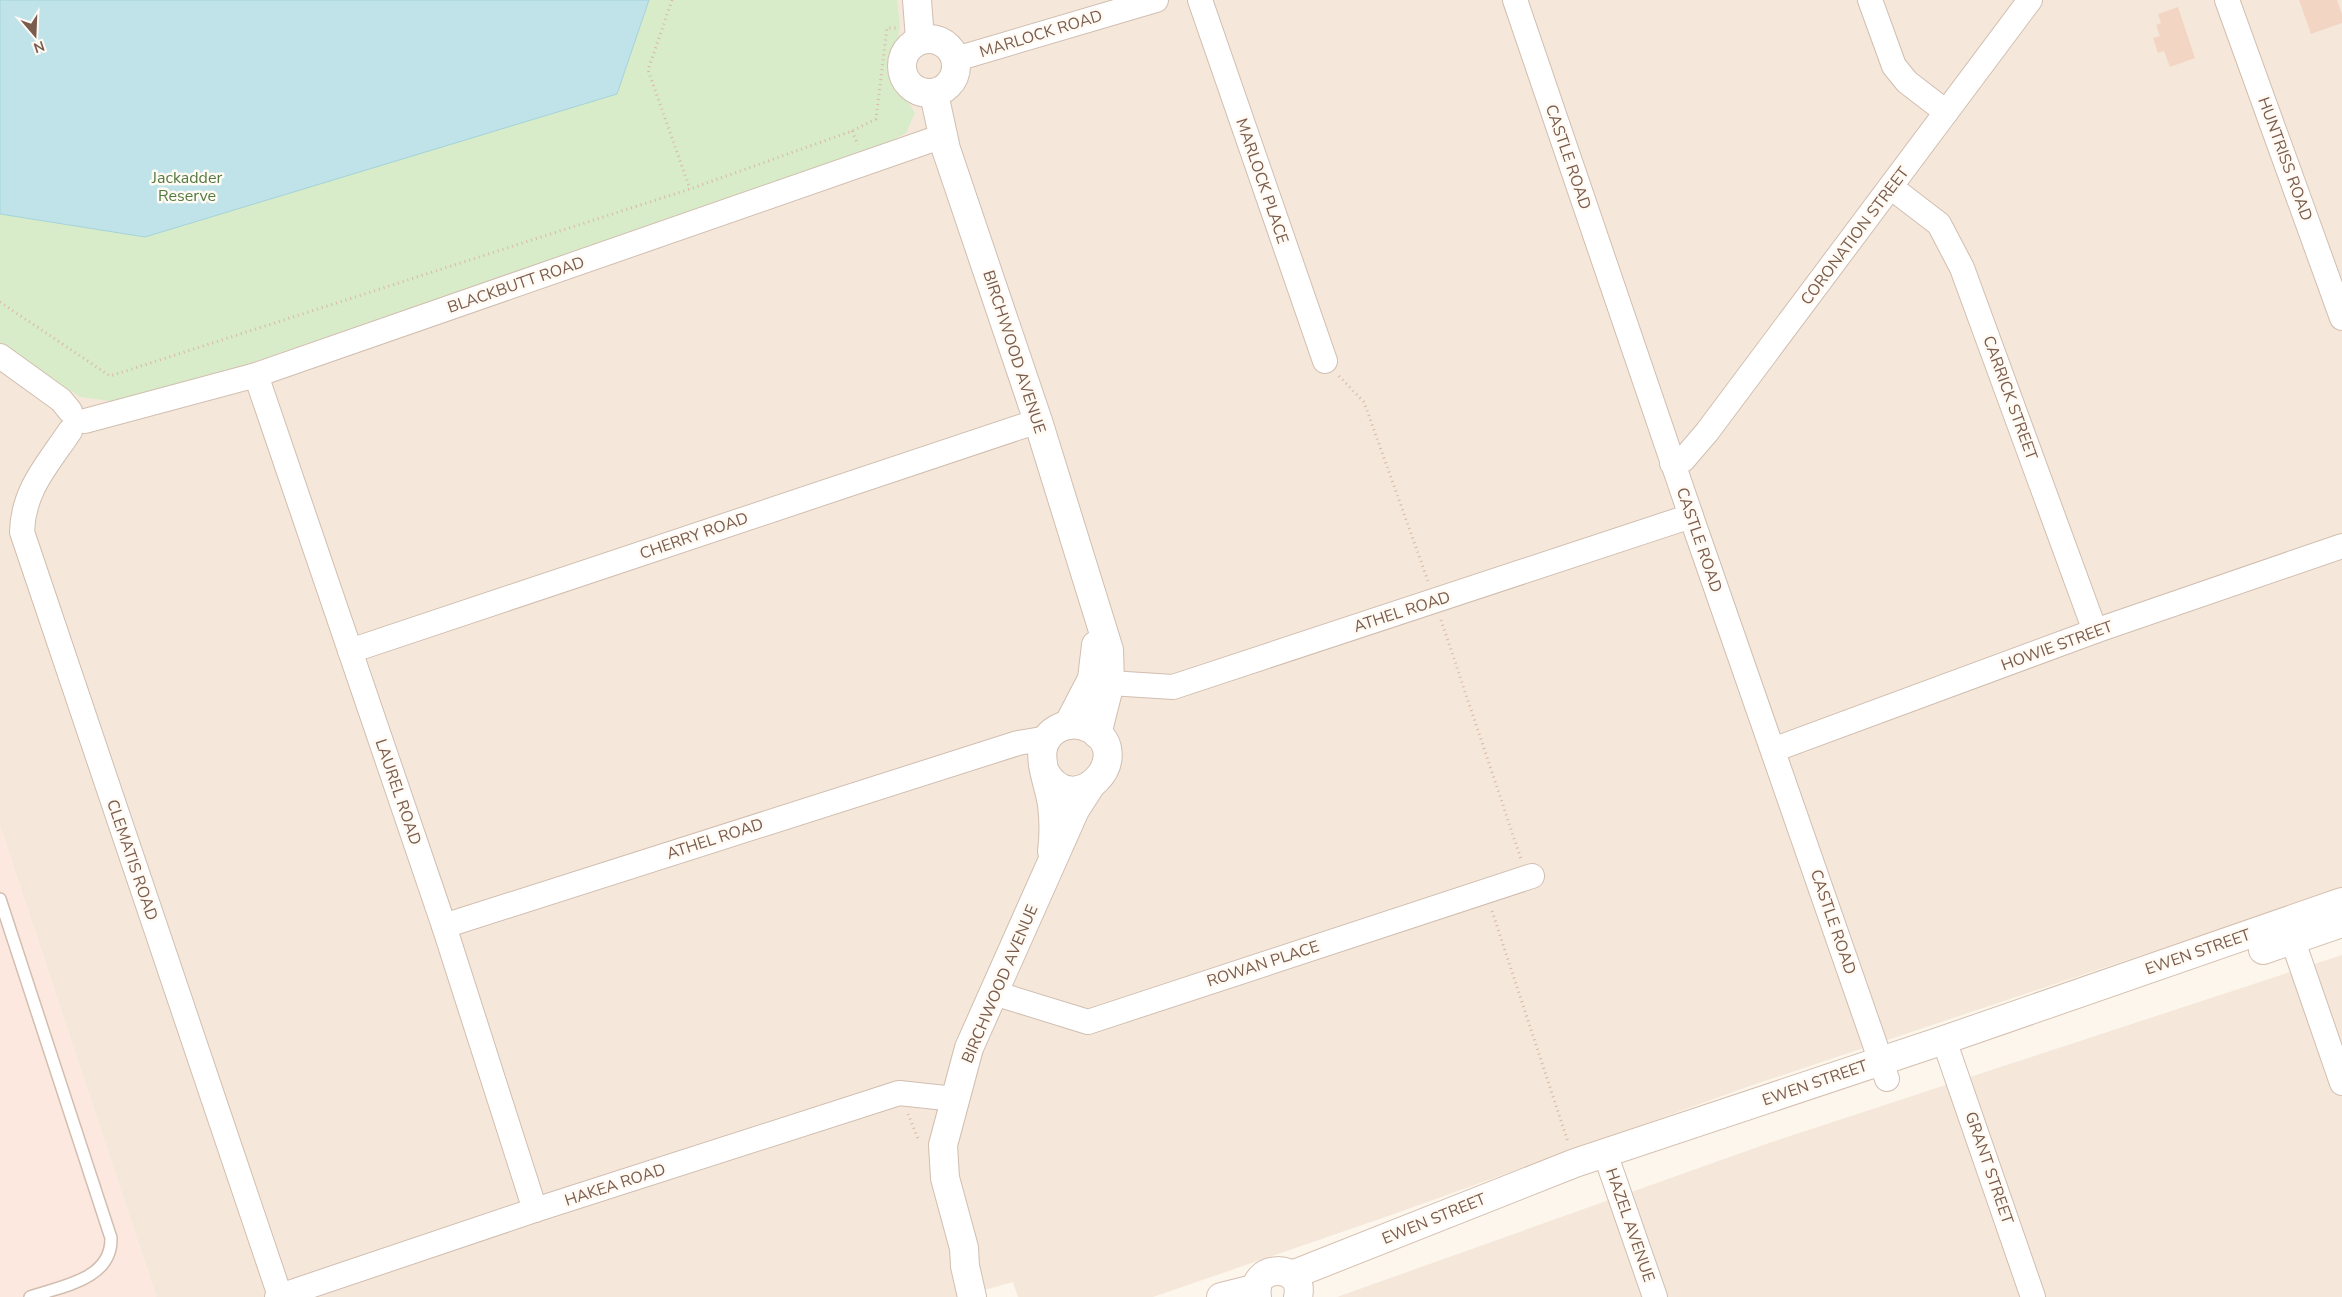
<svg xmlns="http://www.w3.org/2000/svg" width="2342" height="1297" font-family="'Nunito Sans',sans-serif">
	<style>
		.residential { fill: #f5e8da }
		.commercial { fill: #fde8e0 }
		.green { fill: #d8ecc9 }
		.water { fill: #bfe3e8; stroke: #a5d3da }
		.building { fill: #f3d5c3 }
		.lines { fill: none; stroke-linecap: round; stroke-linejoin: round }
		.service-casing { stroke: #d1beb0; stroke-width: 14 }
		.minor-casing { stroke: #d1beb0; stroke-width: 26 }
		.tertiary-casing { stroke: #d1beb0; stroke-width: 30 }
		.secondary-casing { stroke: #d6c0b0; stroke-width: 30 }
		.path { stroke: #d9b8a5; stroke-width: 3; stroke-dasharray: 1 4; stroke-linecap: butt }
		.service { stroke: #fff; stroke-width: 11 }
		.minor { stroke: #fff; stroke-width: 24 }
		.tertiary { stroke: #fff; stroke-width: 28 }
		.secondary { stroke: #fff; stroke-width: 28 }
		.labels { text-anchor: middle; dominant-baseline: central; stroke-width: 5; stroke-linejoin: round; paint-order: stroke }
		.street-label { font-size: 16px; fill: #7a5c4d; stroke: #fffaf3 }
		.park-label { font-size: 16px; fill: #537a41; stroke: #fffaf3 }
	</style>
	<rect width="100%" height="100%" fill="#fdf6ec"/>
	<g class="residential">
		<polygon points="0,0 2342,0 2342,888 1750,1086 1397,1213 1153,1297 1018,1297 1013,1282 959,1297 156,1297 0,826"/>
		<polygon points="2342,955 2342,1297 1337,1297 1769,1143"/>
	</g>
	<polygon class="commercial" points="0,826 156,1297 0,1297"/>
	<polygon class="green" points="0,0 897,0 900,26 892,76 915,113 906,133 846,165 447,295 133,404 80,397 0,342"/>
	<polygon class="water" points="0,0 649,0 617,94 145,237 0,214"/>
	<g class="building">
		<polygon points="2299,0 2337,0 2342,14 2342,23 2311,34"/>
		<polygon points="2178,7 2195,58 2170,67 2164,51 2158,53 2153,38 2160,36 2156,25 2161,23 2158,14"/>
	</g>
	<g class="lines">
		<g class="service-casing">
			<path id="service" d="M0,899l111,339c1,42 -50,48 -81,59"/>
		</g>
		<g class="minor-casing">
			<g id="minor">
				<polyline points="1200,0 1325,361"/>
				<polyline points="1515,0 1691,516 1887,1079"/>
				<polyline points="1870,0 1894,66 1907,82 1946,112"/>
				<polyline points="2227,0 2342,318"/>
				<polyline points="956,59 1156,0"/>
				<polyline points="1892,188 1939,224 1962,268 2095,631"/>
				<polyline points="0,356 61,400 70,411"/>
				<polyline points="256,375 444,926 535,1210"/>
				<polyline points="85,421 256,375 943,136"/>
				<path d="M70,431c-22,33 -47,59 -48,101l258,764"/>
				<polyline points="1672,463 1683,460 1707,432 2030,0"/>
				<polyline points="350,651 1038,421"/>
				<polyline points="1110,683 1173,687 1691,516"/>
				<polyline points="1773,750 2095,631 2342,546"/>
				<polyline points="2287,924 2342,1083"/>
				<polyline points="444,926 1018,743 1048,738"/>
				<polyline points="994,993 1088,1022 1532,876"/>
				<polyline points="1944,1040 2033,1297"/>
				<polyline points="1605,1153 1655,1297"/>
				<polyline points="277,1297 535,1210 899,1093 955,1099"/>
			</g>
		</g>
		<g class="tertiary-casing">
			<g id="tertiary">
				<polyline points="917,0 920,39"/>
				<circle cx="929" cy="66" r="27"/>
				<polyline points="934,94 946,149 1038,421 1109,650 1110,683 1097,734"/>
				<polyline points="1068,725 1092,679 1096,645"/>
				<path d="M1045,772c29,51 93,-16 46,-43 -9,-5 -20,-6 -30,-2 -34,15 -12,52 -9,78 2,16 2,31 0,46"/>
				<polyline points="972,1297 965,1266 964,1248 945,1178 943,1145 969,1048 1075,810 1091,785"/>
			</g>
		</g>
		<g class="secondary-casing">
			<g id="secondary">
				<polyline points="2263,950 2342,923"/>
				<polyline points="1292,1275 1575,1163 1944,1040 2342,902"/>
				<polyline points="1221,1297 1257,1288"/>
				<path d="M1257,1297c-8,-34 49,-35 41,0"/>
			</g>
		</g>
		<g class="path">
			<polyline points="672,0 648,70 690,189"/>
			<polyline points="852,131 858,145"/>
			<polyline points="0,302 110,376 690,189 852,131 876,119 887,28 896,28"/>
			<polyline points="1339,376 1364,402 1428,581"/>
			<polyline points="1441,620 1521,859"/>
			<polyline points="1492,911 1568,1142"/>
			<polyline points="908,1114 919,1141"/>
		</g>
		<use href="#service" class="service"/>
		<use href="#minor" class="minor"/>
		<use href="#tertiary" class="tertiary"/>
		<use href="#secondary" class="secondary"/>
	</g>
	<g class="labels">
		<g class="street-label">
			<text transform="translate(1041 34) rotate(-17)">MARLOCK ROAD</text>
			<text transform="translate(1568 157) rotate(71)">CASTLE ROAD</text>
			<text transform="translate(2285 159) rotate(70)">HUNTRISS ROAD</text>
			<text transform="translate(1262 181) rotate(71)">MARLOCK PLACE</text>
			<text transform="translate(1855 236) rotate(-53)">CORONATION STREET</text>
			<text transform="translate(516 285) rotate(-19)">BLACKBUTT ROAD</text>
			<text transform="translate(1014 352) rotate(72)">BIRCHWOOD AVENUE</text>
			<text transform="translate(2010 398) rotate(70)">CARRICK STREET</text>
			<text transform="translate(694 536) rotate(-19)">CHERRY ROAD</text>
			<text transform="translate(1699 540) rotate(71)">CASTLE ROAD</text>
			<text transform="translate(1402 612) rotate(-18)">ATHEL ROAD</text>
			<text transform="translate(2057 646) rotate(-20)">HOWIE STREET</text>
			<text transform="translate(398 792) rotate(71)">LAUREL ROAD</text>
			<text transform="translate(715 839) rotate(-18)">ATHEL ROAD</text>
			<text transform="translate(132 860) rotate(71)">CLEMATIS ROAD</text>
			<text transform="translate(1833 922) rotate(71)">CASTLE ROAD</text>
			<text transform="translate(2198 952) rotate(-19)">EWEN STREET</text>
			<text transform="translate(1263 964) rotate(-18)">ROWAN PLACE</text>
			<text transform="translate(1000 984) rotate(-67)">BIRCHWOOD AVENUE</text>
			<text transform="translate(1815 1083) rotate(-19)">EWEN STREET</text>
			<text transform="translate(1989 1168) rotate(71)">GRANT STREET</text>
			<text transform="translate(615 1185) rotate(-18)">HAKEA ROAD</text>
			<text transform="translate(1434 1219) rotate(-22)">EWEN STREET</text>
			<text transform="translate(1630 1225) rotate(71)">HAZEL AVENUE</text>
		</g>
		<g class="park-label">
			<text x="187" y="178">Jackadder<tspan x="187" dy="18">Reserve</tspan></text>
		</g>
	</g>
	<g transform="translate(35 35) rotate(161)" stroke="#fffaf3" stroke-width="4" paint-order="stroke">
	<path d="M0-4L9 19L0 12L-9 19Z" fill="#7a5c4d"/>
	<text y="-8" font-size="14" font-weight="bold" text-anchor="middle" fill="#7a5c4d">N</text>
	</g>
</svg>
